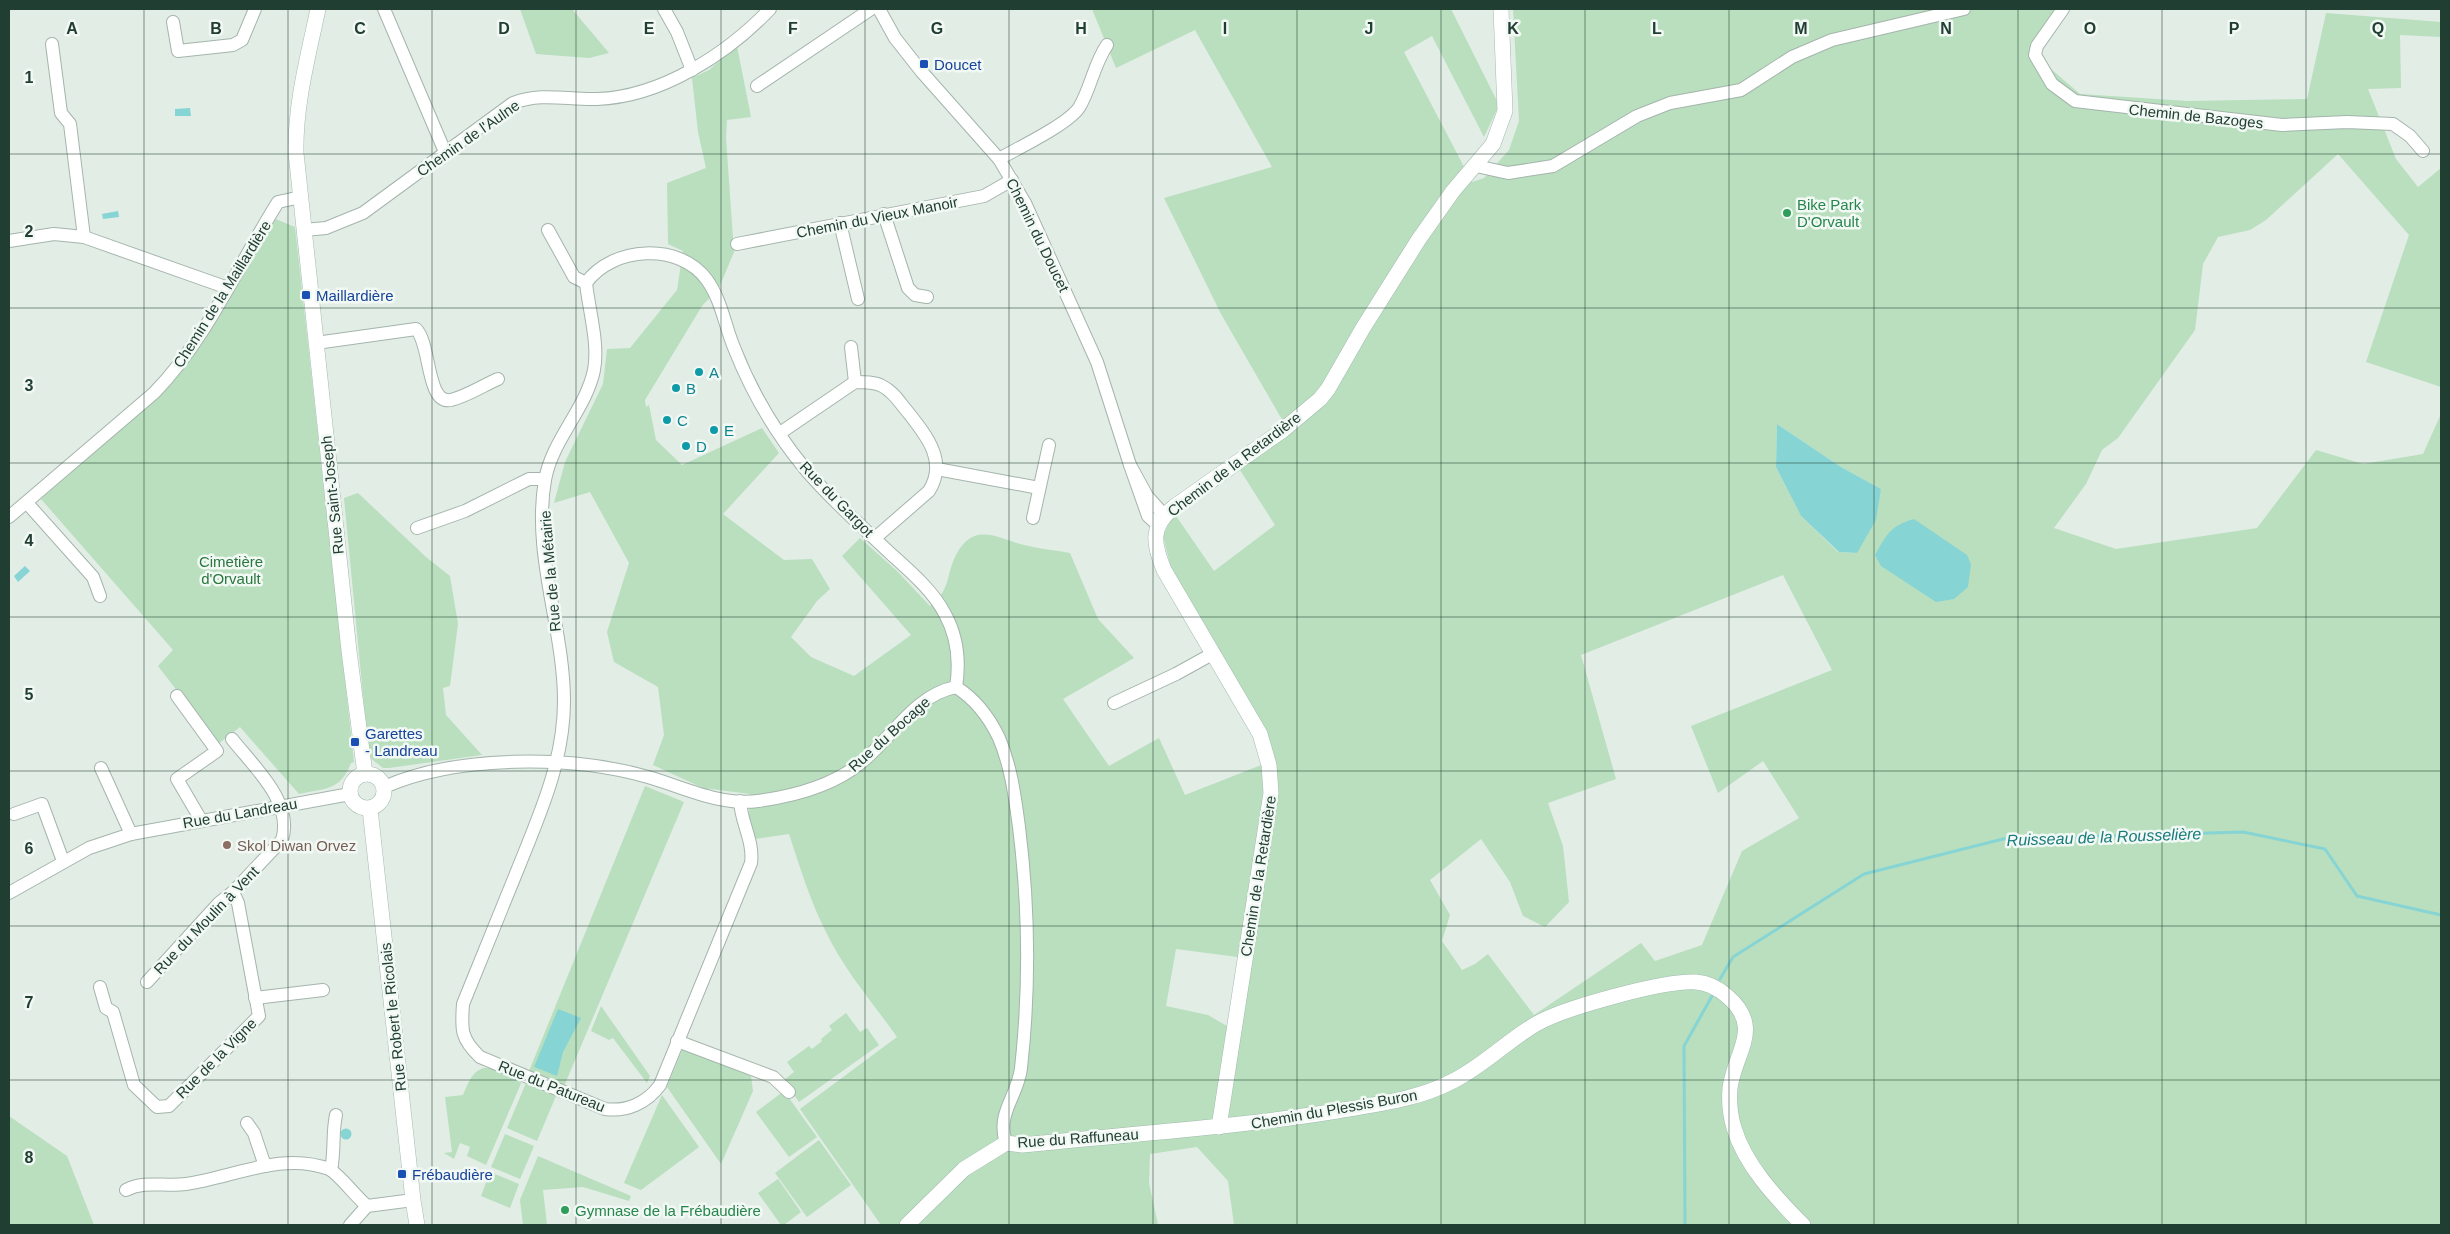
<svg xmlns="http://www.w3.org/2000/svg" width="2450" height="1234" font-family="Arial,sans-serif">
	<style>
		.green { fill: #b9dfbe; fill-rule: evenodd }
		.water { fill: #87d4d4 }
		.lines { fill: none; stroke-linecap: round; stroke-linejoin: round }
		.stream { stroke: #87d4d4; stroke-width: 3 }
		.street-casing { stroke: #a4b5ac; stroke-width: 14 }
		.secondary-casing { stroke: #a2bcaf; stroke-width: 16 }
		.street { stroke: #fff; stroke-width: 12 }
		.secondary { stroke: #fff; stroke-width: 15 }
		.grid { fill: none; stroke: #213e32; stroke-width: 1; stroke-opacity: 0.55 }
		.transit-dot { fill: #1a4fb4; stroke: #f2f9f5; stroke-width: 2 }
		.leisure-dot { fill: #2e9e5b; stroke: #f2f9f5; stroke-width: 2 }
		.culture-dot { fill: #0f9aa8; stroke: #f2f9f5; stroke-width: 2 }
		.education-dot { fill: #8d6e63; stroke: #f2f9f5; stroke-width: 2 }
		.labels { text-anchor: middle; dominant-baseline: central; stroke-width: 5; stroke-linejoin: round; paint-order: stroke }
		.transit-label { font-size: 15px; fill: #164399; stroke: #f2f9f5; text-anchor: start }
		.street-label { font-size: 15px; fill: #213e32; stroke: #f2f9f5 }
		.leisure-label { font-size: 15px; fill: #27864d; stroke: #f2f9f5; text-anchor: start }
		.culture-label { font-size: 15px; fill: #0d838f; stroke: #f2f9f5; text-anchor: start }
		.park-label { font-size: 15px; fill: #29773c; stroke: #f2f9f5 }
		.education-label { font-size: 15px; fill: #785e54; stroke: #f2f9f5; text-anchor: start }
		.water-label { font-size: 16px; font-style: italic; fill: #187b7d; stroke: #f2f9f5 }
		.grid-label { font-size: 16px; text-anchor: middle; font-weight: bold; fill: #213e32; stroke: #f2f9f5; stroke-width: 5; stroke-linejoin: round; paint-order: stroke }
	</style>
	<rect width="100%" height="100%" fill="#e2ede6"/>
	<g class="green">
		<polygon points="520,9 572,9 609,53 589,58 536,54"/>
		<path d="M1092,9h359l48,96 -15,32 -52,-101 -28,16 68,130 12,-4 25,-28 10,-29 -6,-112h557l-31,41 12,19 29,25 108,7 119,-2 19,-86 115,9v15l-41,-2 1,53 -33,1 28,70 22,28 23,-19v219l-75,-25 43,-127 -71,-81 -72,66 -16,10 -32,7 -15,27 -8,66 -77,108 -16,12 -16,34 -32,44 62,21 141,-21 59,-78 47,14 60,-10 18,-40v811h-1207l-6,-44 -31,-34 -47,7 -1,29 9,42h-277l-81,-116 97,-72c-24,-34 -53,-67 -71,-105 -16,-31 -26,-65 -37,-98l-34,5 -6,-23 1,-22 -47,-6 -50,-23 11,-30 -6,-48 -44,-25 -7,-30 22,-69 -39,-71 -36,11 11,-41 38,-78 4,-35 23,-1 47,-58 6,-39 -15,-7 -1,-61 39,-15 -8,-36 -6,-54 17,-8 28,-24 14,71 -24,3 -1,18 8,114 -15,36 -17,18 -57,94 1,7 3,-2 7,35 26,25 80,-37 17,25 -56,61 61,46 28,-1 18,30 -13,12 -26,36 20,20 43,19 57,-41 -69,-79 18,-18 37,33 33,35c21,-17 15,-27 25,-49 18,-37 42,-19 69,-12 15,4 31,5 46,8l28,66 36,39 -71,41 46,67 50,-28 26,57 89,-35 -103,-192 -8,-32 11,-23 40,58 61,-46 -37,-58 50,-37 -67,-116 -57,-116 108,-31 -77,-137 -79,38zM1777,424l64,43 40,22 -24,64 -19,-1 -37,-36 -25,-49zM1783,575l49,95 -141,56 27,67 45,-32 36,57 -57,33 -40,94 -47,16 -14,-18 -107,72 -46,-61 -13,10 -13,6 -20,-29 8,-26 -20,-35 51,-41 29,43 13,34 22,11 24,-25 -6,-56 -15,-43 68,-24 -35,-124zM1176,949l77,10 -12,68 -14,-1 -19,-11 -42,-9z"/>
		<path d="M273,218l22,9 59,535 -3,1c-11,28 -25,25 -52,31l-59,-67 -22,17 -60,-78 15,-16 -132,-151 120,-104 16,-18z"/>
		<polygon points="358,493 426,557 450,576 458,624 450,686 443,688 446,715 482,755 389,768 383,768 369,757 344,498"/>
		<polygon points="645,786 684,802 562,1091 527,1076"/>
		<polygon points="601,1006 650,1076 647,1083 613,1038 609,1040 591,1031"/>
		<polygon points="846,1013 860,1032 867,1028 879,1045 799,1102 784,1080 794,1072 787,1062 809,1046 812,1049 822,1041 821,1039 832,1030 829,1026"/>
		<polygon points="683,1048 751,1076 753,1091 721,1164 667,1087"/>
		<path d="M484,1068h6l32,13 -36,84 -19,-9 3,-9 -10,-4 -6,16 -10,-6 8,-1 -7,-55 18,-2c5,-11 8,-23 21,-27z"/>
		<polygon points="526,1083 556,1096 537,1141 507,1128"/>
		<polygon points="784,1091 817,1137 789,1157 756,1112"/>
		<polygon points="662,1095 699,1147 641,1190 624,1183"/>
		<polygon points="9,1116 67,1156 94,1225 10,1225"/>
		<polygon points="505,1134 534,1146 520,1179 491,1167"/>
		<polygon points="819,1140 851,1185 807,1217 775,1173"/>
		<polygon points="538,1156 631,1196 629,1201 583,1187 543,1190 547,1225 523,1225 520,1200"/>
		<polygon points="490,1172 519,1184 510,1208 481,1196"/>
		<polygon points="778,1179 801,1212 784,1225 781,1225 758,1193"/>
	</g>
	<g class="water">
		<polygon points="190,108 191,116 175,116 175,109"/>
		<polygon points="118,211 119,217 103,219 102,214"/>
		<polygon points="1777,424 1841,467 1881,489 1876,520 1857,553 1839,552 1801,516 1776,467"/>
		<path d="M1914,519l53,36 4,9 -3,23 -14,12 -18,3 -55,-36 -6,-11c12,-21 15,-29 39,-36z"/>
		<polygon points="25,566 30,571 18,582 14,576"/>
		<polygon points="558,1009 581,1018 563,1052 557,1076 534,1067"/>
		<circle cx="346" cy="1134" r="5.5"/>
	</g>
	<g class="lines">
		<g class="stream">
			<polyline points="1720,979 1733,957 1864,874 2003,839 2243,832 2325,849 2357,896 2441,915"/>
			<polyline points="1685,1225 1684,1046 1712,996"/>
		</g>
		<g class="street-casing">
			<g id="street">
				<polyline points="384,9 445,152"/>
				<polyline points="664,9 677,32 692,70"/>
				<polyline points="879,9 895,38 921,71 999,159 1025,203 1097,362 1130,465"/>
				<polyline points="2063,9 2037,46 2035,55 2052,84 2075,101 2282,125 2347,122 2393,124 2410,136 2423,151"/>
				<polyline points="173,22 178,51 233,45 242,40 255,9"/>
				<polyline points="52,44 61,113 70,124 84,237"/>
				<polyline points="757,86 871,9"/>
				<path d="M999,159c19,-11 72,-36 81,-53 11,-19 14,-42 27,-61"/>
				<polyline points="1476,166 1508,173 1553,166 1637,116 1670,103 1741,90 1792,57 1832,40 1964,9"/>
				<polyline points="884,214 908,288 915,295 927,297"/>
				<polyline points="840,223 858,299"/>
				<path d="M304,230l22,-2 37,-15 150,-110c29,-11 54,-3 84,-4 64,-2 130,-45 173,-90"/>
				<polyline points="548,230 574,277 586,283"/>
				<polyline points="9,241 54,234 84,237 228,288"/>
				<polyline points="737,244 984,196 1012,180"/>
				<path d="M316,343l100,-14c15,14 10,76 35,71 16,-4 33,-15 47,-21"/>
				<polyline points="851,347 855,382"/>
				<path d="M780,433l75,-51c9,0 20,0 27,4 11,5 18,17 25,25 19,24 41,50 22,80l-54,47"/>
				<polyline points="937,469 1039,488"/>
				<polyline points="27,503 93,577 100,596"/>
				<path d="M9,517l145,-124c52,-53 85,-129 124,-191l23,-5"/>
				<polyline points="1033,518 1049,445"/>
				<polyline points="1158,525 1148,516 1130,465 1147,496 1164,515"/>
				<polyline points="417,528 465,511 529,479 545,479"/>
				<polyline points="177,696 217,751 177,779 201,820"/>
				<polyline points="1114,703 1176,674 1214,653"/>
				<polyline points="101,768 131,834"/>
				<path d="M384,787c73,-32 187,-32 264,-10 35,10 72,29 110,24 37,-5 76,-15 105,-40 30,-25 52,-66 93,-74 19,12 33,30 43,51 12,28 16,59 20,89 10,80 11,160 2,241 -3,28 -25,45 -15,75"/>
				<path d="M740,801c1,22 14,40 11,62l-91,222c-13,18 -33,27 -55,24l-125,-52c-19,-18 -19,-27 -17,-53 18,-44 36,-88 54,-133 22,-55 47,-109 47,-170 0,-73 -32,-147 -19,-221 7,-40 41,-71 49,-110 5,-27 -5,-59 -8,-87 26,-37 94,-41 121,-3 15,21 18,47 28,70 17,43 42,85 71,120 26,31 57,57 86,85 19,17 41,36 53,59 12,22 15,48 11,73"/>
				<polyline points="14,814 42,804 63,861"/>
				<polyline points="9,893 89,848 131,834 350,794"/>
				<path d="M147,982l72,-79 14,-11 49,-52c12,-38 -29,-74 -50,-101"/>
				<polyline points="100,987 106,1008 113,1012 134,1085 157,1107 169,1106 259,1016 238,903 233,892"/>
				<polyline points="255,998 323,990"/>
				<polyline points="677,1041 773,1077 789,1092"/>
				<polyline points="247,1123 254,1133 265,1166"/>
				<path d="M331,1170c4,-19 1,-37 5,-55"/>
				<path d="M126,1190c19,-10 39,-3 60,-6 46,-6 95,-33 143,-15 9,4 27,28 38,37"/>
				<polyline points="350,1225 367,1206 413,1200"/>
			</g>
		</g>
		<g class="secondary-casing">
			<g id="secondary">
				<path d="M318,9c-10,48 -23,95 -22,144l53,498 16,123"/>
				<circle cx="367" cy="791" r="17"/>
				<polyline points="370,809 413,1200 417,1225"/>
				<path d="M1219,1127l52,-334 -2,-28 -9,-31 -96,-164c-11,-27 -14,-43 10,-63l109,-77 37,-31 8,-10 35,-61 56,-89 34,-48 40,-47 12,-33 -4,-102"/>
				<path d="M907,1225l57,-56 42,-26 16,2c105,-11 210,-17 315,-34 40,-7 80,-11 116,-30 30,-15 54,-40 83,-57 28,-16 128,-44 160,-42 12,1 22,6 31,14 37,32 8,55 3,92 -1,12 0,27 4,40 11,37 42,70 69,97"/>
			</g>
		</g>
		<use href="#street" class="street"/>
		<use href="#secondary" class="secondary"/>
	</g>
	<path class="grid" d="M144,9v1216M288,9v1216M432,9v1216M576,9v1216M721,9v1216M865,9v1216M1009,9v1216M1153,9v1216M1297,9v1216M1441,9v1216M1585,9v1216M1729,9v1216M1874,9v1216M2018,9v1216M2162,9v1216M2306,9v1216M9,154h2432M9,308h2432M9,463h2432M9,617h2432M9,771h2432M9,926h2432M9,1080h2432"/>
	<g class="transit-dot">
		<rect x="919" y="59" width="10" height="10" rx="2.5"/>
		<rect x="301" y="290" width="10" height="10" rx="2.5"/>
		<rect x="350" y="737" width="10" height="10" rx="2.5"/>
		<rect x="397" y="1169" width="10" height="10" rx="2.5"/>
	</g>
	<g class="leisure-dot">
		<circle cx="1787" cy="213" r="5"/>
		<circle cx="565" cy="1210" r="5"/>
	</g>
	<g class="culture-dot">
		<circle cx="699" cy="372" r="5"/>
		<circle cx="676" cy="388" r="5"/>
		<circle cx="667" cy="420" r="5"/>
		<circle cx="714" cy="430" r="5"/>
		<circle cx="686" cy="446" r="5"/>
	</g>
	<circle class="education-dot" cx="227" cy="845" r="5"/>
	<g class="labels">
		<g class="transit-label">
			<text x="934" y="64">Doucet</text>
			<text x="316" y="295">Maillardière</text>
			<text x="365" y="733">Garettes<tspan x="365" dy="17">- Landreau</tspan></text>
			<text x="412" y="1174">Frébaudière</text>
		</g>
		<g class="street-label">
			<text transform="translate(2196 116) rotate(6)">Chemin de Bazoges</text>
			<text transform="translate(468 138) rotate(-35)">Chemin de l'Aulne</text>
			<text transform="translate(877 217) rotate(-11)">Chemin du Vieux Manoir</text>
			<text transform="translate(1038 235) rotate(64)">Chemin du Doucet</text>
			<text transform="translate(222 294) rotate(-58)">Chemin de la Maillardière</text>
			<text transform="translate(1234 464) rotate(-37)">Chemin de la Retardière</text>
			<text transform="translate(332 495) rotate(-96)">Rue Saint-Joseph</text>
			<text transform="translate(837 499) rotate(46)">Rue du Gargot</text>
			<text transform="translate(550 571) rotate(-95)">Rue de la Métairie</text>
			<text transform="translate(889 734) rotate(-42)">Rue du Bocage</text>
			<text transform="translate(240 813) rotate(-10)">Rue du Landreau</text>
			<text transform="translate(1258 876) rotate(-81)">Chemin de la Retardière</text>
			<text transform="translate(206 920) rotate(-46)">Rue du Moulin à Vent</text>
			<text transform="translate(393 1017) rotate(-96)">Rue Robert le Ricolais</text>
			<text transform="translate(216 1058) rotate(-45)">Rue de la Vigne</text>
			<text transform="translate(552 1086) rotate(22)">Rue du Patureau</text>
			<text transform="translate(1334 1109) rotate(-10)">Chemin du Plessis Buron</text>
			<text transform="translate(1078 1138) rotate(-4)">Rue du Raffuneau</text>
		</g>
		<g class="leisure-label">
			<text x="1797" y="204">Bike Park<tspan x="1797" dy="17">D'Orvault</tspan></text>
			<text x="575" y="1210">Gymnase de la Frébaudière</text>
		</g>
		<g class="culture-label">
			<text x="709" y="372">A</text>
			<text x="686" y="388">B</text>
			<text x="677" y="420">C</text>
			<text x="724" y="430">E</text>
			<text x="696" y="446">D</text>
		</g>
		<g class="park-label">
			<text x="231" y="561">Cimetière<tspan x="231" dy="17">d'Orvault</tspan></text>
		</g>
		<g class="education-label">
			<text x="237" y="845">Skol Diwan Orvez</text>
		</g>
		<g class="water-label">
			<text transform="translate(2104 837) rotate(-2)">Ruisseau de la Rousselière</text>
		</g>
	</g>
	<g class="grid-label">
		<text x="72" y="34">A</text>
		<text x="216" y="34">B</text>
		<text x="360" y="34">C</text>
		<text x="504" y="34">D</text>
		<text x="649" y="34">E</text>
		<text x="793" y="34">F</text>
		<text x="937" y="34">G</text>
		<text x="1081" y="34">H</text>
		<text x="1225" y="34">I</text>
		<text x="1369" y="34">J</text>
		<text x="1513" y="34">K</text>
		<text x="1657" y="34">L</text>
		<text x="1801" y="34">M</text>
		<text x="1946" y="34">N</text>
		<text x="2090" y="34">O</text>
		<text x="2234" y="34">P</text>
		<text x="2378" y="34">Q</text>
		<text x="29" y="83">1</text>
		<text x="29" y="237">2</text>
		<text x="29" y="391">3</text>
		<text x="29" y="546">4</text>
		<text x="29" y="700">5</text>
		<text x="29" y="854">6</text>
		<text x="29" y="1008">7</text>
		<text x="29" y="1163">8</text>
	</g>
	<rect width="2450" height="1234" fill="none" stroke="#213e32" stroke-width="20"/>
</svg>
